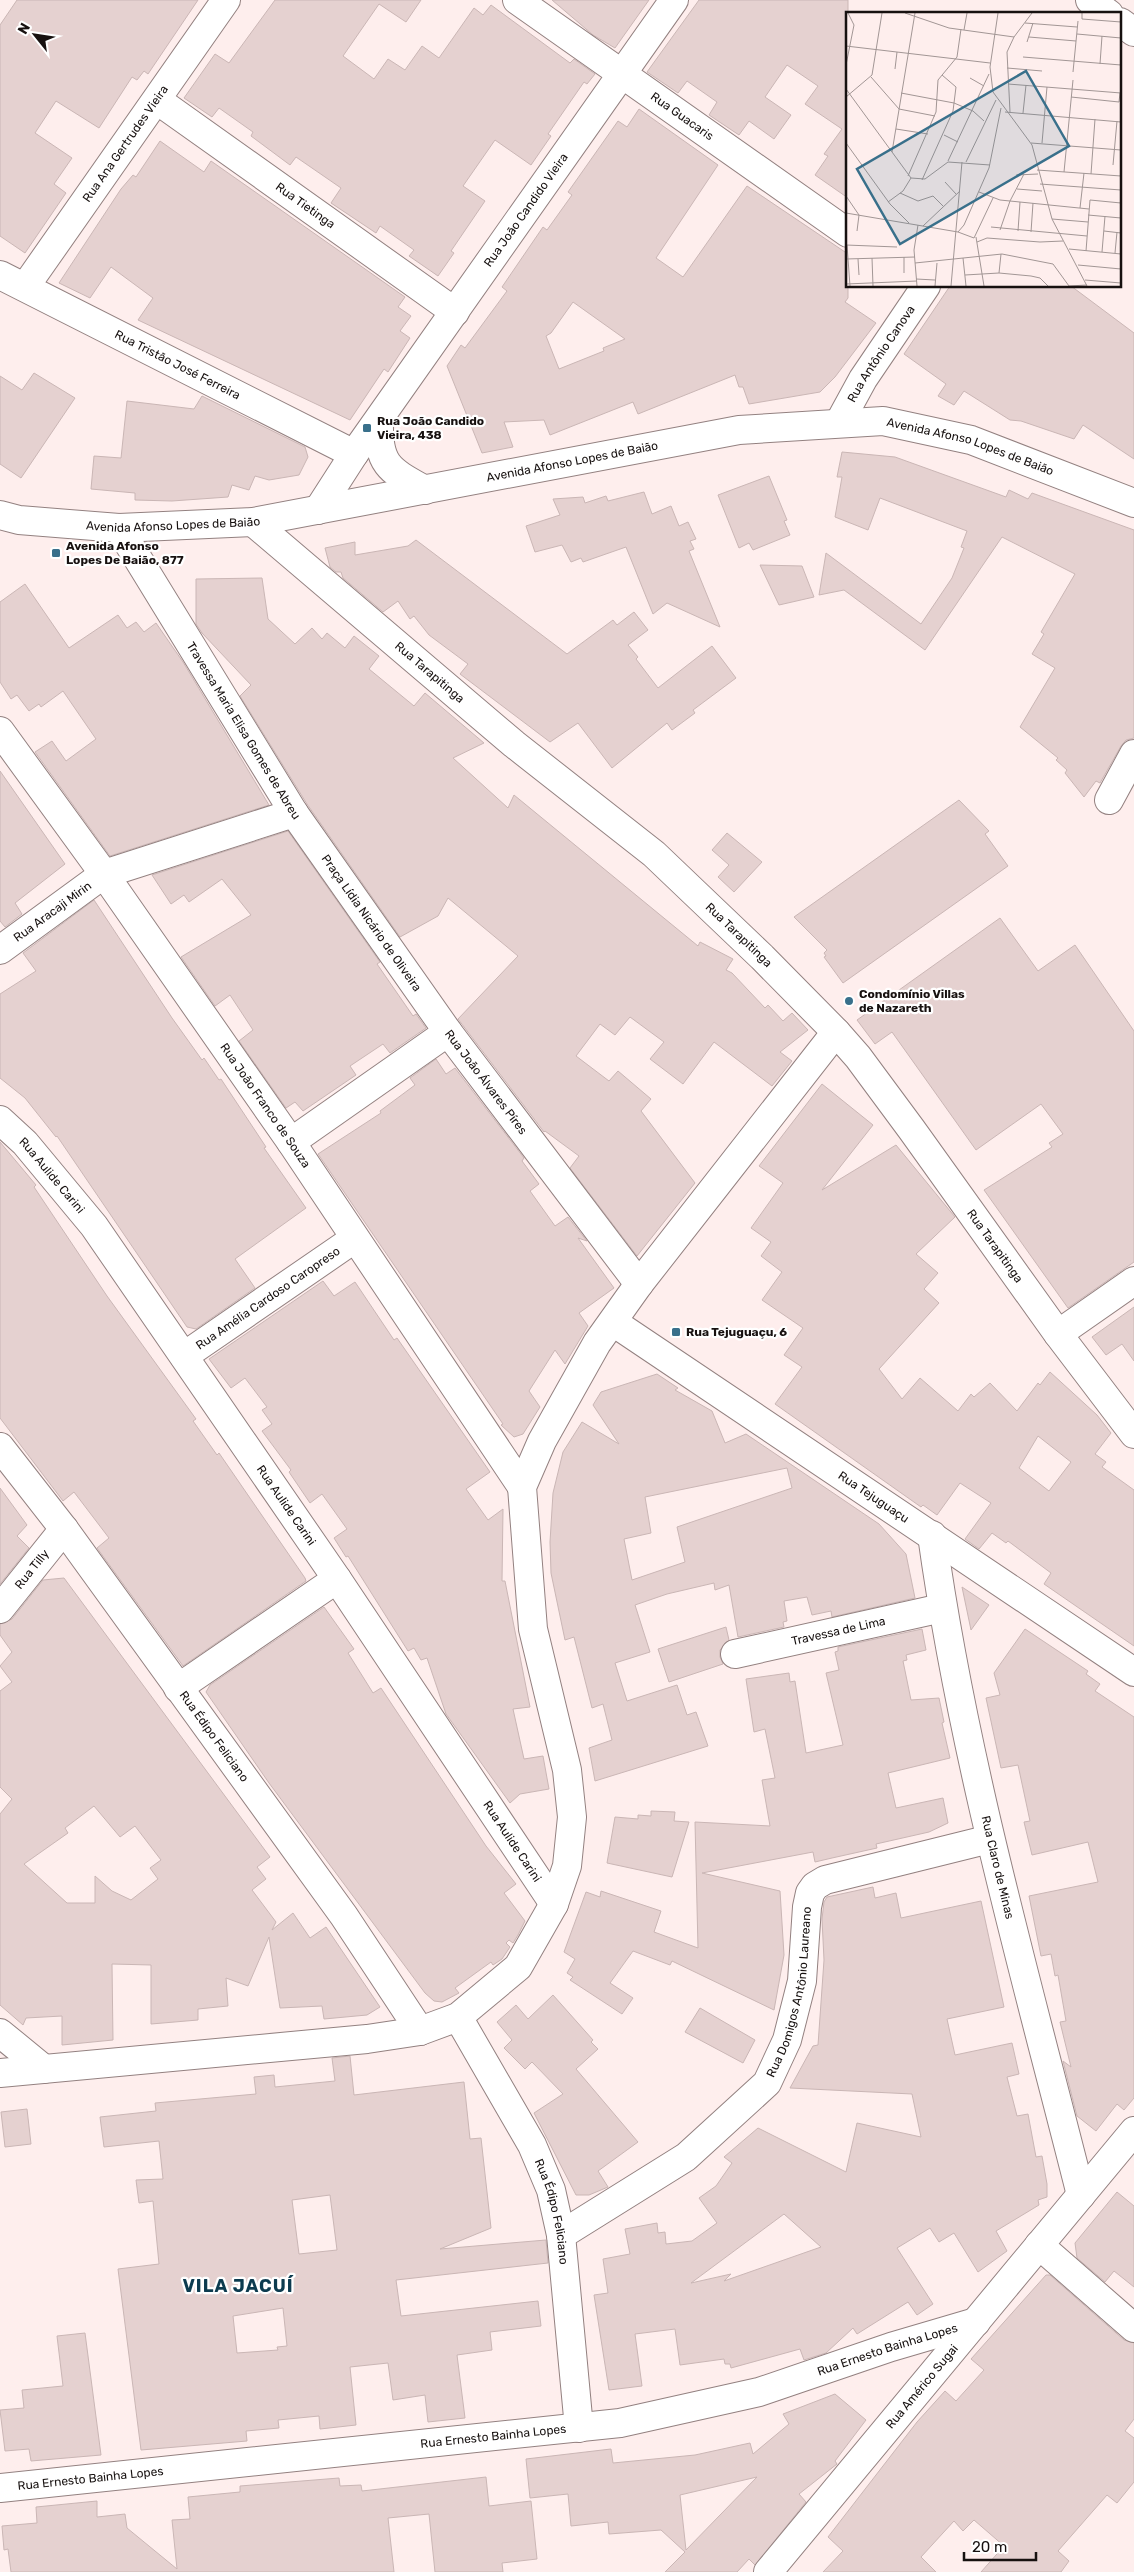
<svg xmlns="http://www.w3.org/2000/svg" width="1134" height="2572" font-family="Rubik,sans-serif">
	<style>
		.building { fill: #e5d1d0; stroke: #cab6b5; fill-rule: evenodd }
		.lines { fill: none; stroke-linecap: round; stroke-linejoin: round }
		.minor-casing { stroke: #938180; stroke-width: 30 }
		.minor { stroke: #fff; stroke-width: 28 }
		.poi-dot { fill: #39708b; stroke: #fff; stroke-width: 2 }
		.labels { text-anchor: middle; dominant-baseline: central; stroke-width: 4.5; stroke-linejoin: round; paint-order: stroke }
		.street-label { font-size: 12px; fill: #171110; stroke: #fff }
		.poi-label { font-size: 12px; font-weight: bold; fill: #171110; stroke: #fff; text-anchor: start }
		.district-label { font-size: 18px; font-weight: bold; letter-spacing: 1px; fill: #0c3b4f; stroke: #fff }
		.inset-road { fill: none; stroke: #a29695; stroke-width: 1 }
		.view { fill: #39708b; fill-opacity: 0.15; stroke: #39708b; stroke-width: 2.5 }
		.inset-edge { fill: none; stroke: #171110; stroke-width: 2.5 }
	</style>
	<rect width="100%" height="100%" fill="#feeeed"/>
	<g class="building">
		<polygon points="17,0 198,0 148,74 144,71 137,80 132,77 99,128 56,101 35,133 72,158 54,184 66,193 25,253 0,236 0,25"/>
		<polygon points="275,0 421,0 406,22 379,4 343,56 374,79 388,59 405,70 422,46 439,58 474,8 483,15 491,5 570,63 574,59 595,74 587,84 584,82 548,134 551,136 531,165 495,140 463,186 485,201 451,251 454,253 438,276 409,256 414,250 380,226 376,233 331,203 341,188 296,157 290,165 251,136 253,132 219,108 212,117 184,98 215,54 229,63"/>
		<polygon points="552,0 649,0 615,48 593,35"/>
		<polygon points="699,0 848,0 848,198 815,175 828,156 824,154 842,129 805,104 818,86 787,65 765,97 791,115 774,139 749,121 739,135 709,115 717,102 687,81 678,93 647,72"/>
		<path d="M639,109l79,56 -62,93 27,19 64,-91 101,68v44l-3,4 31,21 -41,54 -15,15 -71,12 -6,-17h-4l-4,-12 -97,39 -5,-12 -83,33 -6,-15 -40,2 9,25 -31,6 -35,-87 14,-21 4,3 42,-57 -5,-4 41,-60 4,3 25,-35 -4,-3 50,-71 9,6zM573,302l52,37 -22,9 1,3 -45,18 -13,-33 5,-3z"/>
		<polygon points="160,141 204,172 211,161 405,297 398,307 411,316 400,331 410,338 388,372 384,369 350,420 138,320 153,298 111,267 90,298 59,283 121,189 133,175 136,177"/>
		<polygon points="950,286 1071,286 1134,333 1134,459 1083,425 1074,439 1021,421 1010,420 964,391 954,405 938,396 946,384 904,354"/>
		<polygon points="34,373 75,398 21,478 0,464 0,376 22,390"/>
		<polygon points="202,396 305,447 308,457 299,475 269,480 255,476 249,490 232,485 228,497 172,501 135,500 135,493 91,489 94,456 121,458 127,401 194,409"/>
		<polygon points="842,452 895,457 1006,497 1009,490 1028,499 1032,493 1134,530 1134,738 1126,740 1121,746 1100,783 1096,781 1084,797 1065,773 1067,770 1056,760 1058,758 1020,727 1055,668 1032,654 1044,634 1041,632 1075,574 1002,537 925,650 844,590 819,595 826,553 921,624 952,578 964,548 961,547 967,531 880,498 868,530 835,517 842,477 837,477"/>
		<polygon points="769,476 787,520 784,521 790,535 753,550 749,543 739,548 718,495"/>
		<polygon points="644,492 652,514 671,506 679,526 688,522 696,539 690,541 694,549 689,551 720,627 667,603 653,614 626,547 583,562 581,558 571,562 562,545 535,552 526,526 560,515 553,499 583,497 585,503 606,496 608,501"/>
		<polygon points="416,540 567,654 613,620 617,625 634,612 648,630 628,645 638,657 636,659 658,688 712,646 736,678 693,710 695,713 672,730 667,723 612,768 578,723 550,742 460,674 468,664 429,635 414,616 410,619 398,601 383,612 343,578 341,572 336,572 330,567 325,548 355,542 355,555 408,546"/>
		<polygon points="760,565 802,566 814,597 779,605"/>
		<polygon points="262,578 268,619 295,644 312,628 322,639 327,633 345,648 354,636 379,656 369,669 414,706 425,693 484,743 453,758 508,808 514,795 698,946 700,942 733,959 726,970 732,973 765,1008 768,1005 783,1021 792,1013 808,1030 780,1052 792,1061 772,1086 714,1042 683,1084 650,1059 664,1042 630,1017 615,1035 600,1024 576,1056 609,1081 618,1071 651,1099 641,1111 695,1183 637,1256 570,1168 579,1156 545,1131 544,1132 458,1019 518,956 448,898 438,916 400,937 307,804 240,696 251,685 202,633 196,624 196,579"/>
		<polygon points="25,584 69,648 118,615 127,628 136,622 144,632 156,623 183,662 269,805 110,856 35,752 52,741 66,761 96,739 63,691 41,707 39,704 29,711 17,695 11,699 0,682 0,602"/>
		<polygon points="0,771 65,864 15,903 22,914 5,927 0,921"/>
		<polygon points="959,800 989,831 985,834 1008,866 843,983 824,957 826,956 824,953 827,950 794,917"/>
		<polygon points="288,831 380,962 377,964 413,1016 416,1014 426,1028 390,1053 383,1044 350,1066 356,1075 303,1111 295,1102 286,1108 239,1041 253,1030 230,995 215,1006 181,957 251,915 222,879 189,902 184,895 171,904 152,875"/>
		<polygon points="727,833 762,862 734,892 718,877 729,865 712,850"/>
		<polygon points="94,900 172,1018 202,1060 204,1058 219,1080 221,1079 266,1147 264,1148 306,1208 235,1259 255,1288 196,1329 187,1327 57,1136 56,1137 25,1098 0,1078 0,994 36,971 23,953"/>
		<polygon points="1000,918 1038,971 1075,945 1134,1031 1134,1262 1068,1308 984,1190 1052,1147 1049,1143 1063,1134 1041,1104 976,1150 892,1032 875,1044 857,1020"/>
		<polygon points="436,1059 446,1074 455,1068 524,1158 522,1161 539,1184 530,1191 555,1226 568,1217 587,1241 578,1238 614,1288 579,1313 588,1326 565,1364 555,1350 529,1391 540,1407 523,1434 514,1437 501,1425 503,1424 318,1154 381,1113 380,1111 415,1085 410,1078"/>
		<path d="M822,1084l51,41 -51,65 74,-45 59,72 -39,37 22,19 -14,16 15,14 -60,66 23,30 18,-21 38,33 13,-17 3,3 16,-14 27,28 21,-28 2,2 10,-13 47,43 14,18 -16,21 11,8 -4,5 32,23v156l-90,-62 7,-11 -43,-32 -2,2 -14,-10 -13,16 -14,-10 26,-36 -31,-20 -23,32 -14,-10 -2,2 -146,-103 27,-37 -18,-12 19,-27 -41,-28 20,-28 -21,-16 10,-14 -20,-14 32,-45 -24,-17zM1038,1436l33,26 -22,29 -30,-23z"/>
		<polygon points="0,1142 36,1185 34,1187 107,1296 196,1419 193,1421 217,1455 219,1453 305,1578 306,1581 183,1666 97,1548 109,1538 74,1492 63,1501 0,1418"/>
		<polygon points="323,1281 334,1296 355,1282 394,1340 397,1338 490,1472 466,1489 488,1520 503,1509 502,1581 505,1581 530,1707 513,1709 524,1759 543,1756 549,1789 520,1794 510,1803 446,1714 427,1658 421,1660 414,1648 408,1651 348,1556 346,1557 334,1538 347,1529 322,1494 310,1503 289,1472 291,1470 262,1431 272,1424 262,1410 267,1407 245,1378 231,1388 209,1359"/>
		<polygon points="1134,1307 1134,1361 1122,1344 1106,1355 1092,1337"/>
		<path d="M657,1374l21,14 -3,2 37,21 13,32 21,-9 133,90 27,30 9,44 -83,19 -1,-6 -19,4 -5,-18 -23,4 3,20 -4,1 1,5 -46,10 -9,-52 -14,5 -1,-7 -47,11 -32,11 15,47 -35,11 12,38 50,-16 10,30 9,-3 12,34 -113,35 -6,-33 23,-8 -9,-36 -11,4 -18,-71 -9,3 -14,-67 -1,-31 3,-49 10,-41 19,-30 37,22 -26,-39 8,-13zM787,1468l5,20 -115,39 8,35 -53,18 -8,-41 27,-6 -6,-36z"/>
		<polygon points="0,1488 27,1525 17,1536 29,1548 0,1584"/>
		<path d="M64,1578l206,279 -13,10 9,12 -14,11 24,32 -4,8 21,-17 17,25 16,-11 54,80 -13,8 -43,4 -2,-13 -42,2 -11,-71 -21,49 -22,-8 2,28 -30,3v11l-47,4v-59l-39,-1 1,76 -51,5v-29l-36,2 -3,7 -23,-20v-191l12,-15 -12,-12v-96l12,-9 -12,-16 12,-14 -12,-17v-11l12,-5 31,-39zM94,1806l26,31 15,-11 26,34 -11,8 8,11 -27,21 -19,-9 -17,-15v27h-28l-43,-39 44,-31 -3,-5z"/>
		<polygon points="962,1587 989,1605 971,1630"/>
		<polygon points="324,1607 354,1649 348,1653 373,1693 381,1688 486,1846 516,1884 504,1893 525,1921 518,1935 513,1943 509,1940 506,1943 510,1947 502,1959 493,1965 491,1962 455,1988 459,1993 442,2002 434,2001 425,1993 269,1783 206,1692 210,1685"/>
		<polygon points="726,1627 729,1640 720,1650 720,1657 723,1664 669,1682 658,1649"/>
		<polygon points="922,1629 926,1650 906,1655 907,1660 903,1661 911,1700 939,1698 944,1722 942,1723 950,1758 888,1773 896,1808 943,1798 948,1823 929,1832 876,1844 877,1848 832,1858 815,1862 813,1852 702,1873 780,1891 784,1955 774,2010 672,1961 670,1965 633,1951 610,1983 633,1998 622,2014 570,1980 573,1977 567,1973 575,1959 564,1952 586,1892 600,1897 601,1891 661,1911 654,1932 698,1948 695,1822 770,1826 762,1780 775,1778 765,1729 754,1732 746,1679 789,1673 790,1682 795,1681 806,1753 843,1745 826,1673 839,1670 835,1652 838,1651 838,1647"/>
		<polygon points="1025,1629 1088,1671 1086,1674 1100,1684 1095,1691 1134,1717 1134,2098 1124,2110 1117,2104 1096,2131 1077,2116 1063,2061 1071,2067 1060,2022 1066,2021 1058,1975 1055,1976 1051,1954 1041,1956 1029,1896 1098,1882 1088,1842 1032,1855 1024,1822 1030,1821 1018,1765 1001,1768 986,1698 1000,1695 994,1673"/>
		<polygon points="651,1811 675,1812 674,1821 689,1822 672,1877 607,1863 615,1817 638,1819 638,1815 651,1816"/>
		<path d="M873,1887l2,11 21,-5 5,25 80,-17 23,106 -57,12 8,36 57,-12 7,31 -12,3 10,39 11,-2 8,43 6,-1 5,28v13l-9,3 1,5 -43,26 11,20 -29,21 -24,-39 -15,9 -9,-14 -33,20 36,56 -16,11 -9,-13 -51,32 -4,-6 -27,25 -22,7 -4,-11 -69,19 -1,-4h-5l-1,-5 -44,6 -5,-36 -40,5 7,52 -33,4 -15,-95 14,-2 -5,-34 27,-5 -5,-25 32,-6 1,10 7,-1 1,12 26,-3 25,-18 -18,-25 17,-12 16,-23 -8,-6 34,-29 88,44 11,-49 64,14 -9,-43 -122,-6 23,-42 5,-1 6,-85 -2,-41 2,-17 3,-5zM784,2214l37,33 -97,34 7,-7 -40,9z"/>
		<polygon points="553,1995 593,2040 591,2042 598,2049 576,2069 638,2142 598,2171 608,2187 589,2195 576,2195 534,2113 563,2094 532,2062 525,2069 504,2048 512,2040 497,2022 516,2005 528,2019"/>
		<polygon points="700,2008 755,2040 743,2063 685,2032"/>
		<path d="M350,2056l4,39 110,-13 6,57 11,-1 10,90 -51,21 106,-9 2,23 -152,17 5,36 137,-15 3,25 -51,6 2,18 -35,5 8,63 -37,4 -3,-27 -32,5 -5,-37 -38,4 6,58 -36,4 -1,-13 -41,4 1,8 -33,3 1,10 -106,9 -23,-181 41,-5 -6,-63 -14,2 -3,-23 27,-1 -4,-38 -55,6 -4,-30 56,-6 -1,-8 101,-9 -2,-17 20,-2 1,12 60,-6 -3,-23zM330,2195l7,55 -38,4 -7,-54zM283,2308l4,38 -10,1 1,3 -41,3 -4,-37z"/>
		<polygon points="27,2109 31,2144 5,2147 1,2112"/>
		<polygon points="1117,2192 1134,2206 1134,2287 1114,2271 1105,2282 1077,2258 1075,2243"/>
		<polygon points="1046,2275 1050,2275 1124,2340 1134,2343 1134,2419 1125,2431 1134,2438 1134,2482 1117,2503 1107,2495 1058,2551 1069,2561 1061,2572 981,2572 1004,2546 974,2520 963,2531 954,2521 921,2557 936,2572 823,2572 843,2551 828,2537 917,2422 945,2391 956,2401 984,2370 971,2359"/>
		<polygon points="85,2333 101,2455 31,2461 29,2449 5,2451 0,2410 24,2408 22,2390 63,2386 57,2336"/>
		<path d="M835,2394l31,26 -31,41 2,3 -38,30 7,8 -51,63 -6,-6 -12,13h-72l20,-20 -24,-22 -52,4 -1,-12 -37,4 -3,-32 -38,4 -4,-39 85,-10 2,14 82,-8 55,-12 3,11 36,-30 -6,-10zM757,2477l-71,73 -6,-55z"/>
		<polygon points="486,2477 489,2506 531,2501 537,2559 502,2563 503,2572 435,2572 429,2514 388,2518 394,2572 11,2572 8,2549 4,2550 2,2526 37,2523 36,2507 97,2501 97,2517 125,2514 127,2528 177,2569 172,2520 190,2519 188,2497 240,2492 240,2486 339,2478 340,2486 361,2485 362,2491"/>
	</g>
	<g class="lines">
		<g class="minor-casing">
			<g id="minor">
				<path id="s1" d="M517,0l331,233"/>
				<polyline points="1090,0 1109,14"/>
				<polyline points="1120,22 1134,32"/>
				<path id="s2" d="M157,100l298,212"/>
				<path id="s3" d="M0,275l354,179"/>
				<path id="s4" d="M25,287l201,-287"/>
				<path d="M379,422c-1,43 10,48 46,68"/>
				<path id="s5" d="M839,423l24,-44 63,-93"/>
				<path id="s6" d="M318,510l36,-56 320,-454"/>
				<path id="s7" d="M0,515l19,5 100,8 134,-6 486,-92 144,-9 88,19 163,63"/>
				<path id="s8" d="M253,522l261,222 140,110 108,103 74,75 22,25 54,73 146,204 76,100"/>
				<path id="s9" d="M119,528l175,285 154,219 191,252"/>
				<path id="s10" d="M0,731l104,143 187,268 231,345"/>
				<polyline points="1109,800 1134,754"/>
				<path id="s11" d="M0,950l104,-76 190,-61"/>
				<path id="s12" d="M0,1120l25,23 69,83 243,353 217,325"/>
				<polyline points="291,1142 448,1032"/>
				<path id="s13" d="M613,1322l521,350"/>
				<polyline points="1058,1334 1134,1281"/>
				<path id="s14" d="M184,1356l170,-117"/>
				<path id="s15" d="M0,1447l64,82 280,387 76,115"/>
				<path id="s16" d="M932,1535c31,224 94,442 149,660"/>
				<path id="s17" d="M0,1609l64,-80"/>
				<path id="s18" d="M735,1654l207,-46"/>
				<polyline points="178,1688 337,1579"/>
				<path id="s19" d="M458,2017l74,128 19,45 10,45 18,193"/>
				<polyline points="0,2033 44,2069"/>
				<polyline points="0,2073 367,2039 420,2031 458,2017 518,1967 554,1904 567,1866 572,1817 567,1770 533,1629 522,1487 542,1441 597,1343 639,1284 836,1032"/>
				<path id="s20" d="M561,2235l125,-78 81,-74 20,-43 15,-59 5,-74 3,-14 5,-7 10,-6 165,-41"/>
				<polyline points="1039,2245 1134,2328"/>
				<path id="s21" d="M0,2488l620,-65 139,-31 132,-45 85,-25"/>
				<path id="s22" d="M768,2572l366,-441"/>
			</g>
		</g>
		<use href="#minor" class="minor"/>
	</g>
	<g class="poi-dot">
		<rect x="362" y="423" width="10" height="10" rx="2.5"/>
		<rect x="51" y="548" width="10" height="10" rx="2.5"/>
		<circle cx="849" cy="1001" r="5"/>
		<rect x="671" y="1327" width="10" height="10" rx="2.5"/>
	</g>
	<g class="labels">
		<g class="street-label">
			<text stroke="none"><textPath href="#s1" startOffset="202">Rua Guacaris</textPath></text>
			<text stroke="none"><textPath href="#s4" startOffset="175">Rua Ana Gertrudes Vieira</textPath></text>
			<text stroke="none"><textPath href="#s2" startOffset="182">Rua Tietinga</textPath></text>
			<text stroke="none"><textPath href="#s6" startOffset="365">Rua João Candido Vieira</textPath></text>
			<text stroke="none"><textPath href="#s5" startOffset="81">Rua Antônio Canova</textPath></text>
			<text stroke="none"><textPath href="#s3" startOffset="199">Rua Tristão José Ferreira</textPath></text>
			<text stroke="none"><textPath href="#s7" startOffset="984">Avenida Afonso Lopes de Baião</textPath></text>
			<text stroke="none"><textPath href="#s7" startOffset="579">Avenida Afonso Lopes de Baião</textPath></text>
			<text stroke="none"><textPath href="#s7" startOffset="174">Avenida Afonso Lopes de Baião</textPath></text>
			<text stroke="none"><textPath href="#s8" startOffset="232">Rua Tarapitinga</textPath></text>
			<text stroke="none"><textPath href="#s9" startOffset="238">Travessa Maria Elisa Gomes de Abreu</textPath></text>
			<text stroke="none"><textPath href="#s11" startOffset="65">Rua Aracaji Mirin</textPath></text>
			<text stroke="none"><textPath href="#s9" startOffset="469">Praça Lídia Nicário de Oliveira</textPath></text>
			<text stroke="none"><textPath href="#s8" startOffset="638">Rua Tarapitinga</textPath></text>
			<text stroke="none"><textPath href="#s9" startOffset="665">Rua João Álvares Píres</textPath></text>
			<text stroke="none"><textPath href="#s10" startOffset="459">Rua João Franco de Souza</textPath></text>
			<text stroke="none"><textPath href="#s12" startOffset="76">Rua Aulide Carini</textPath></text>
			<text stroke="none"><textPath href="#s8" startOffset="1042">Rua Tarapitinga</textPath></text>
			<text stroke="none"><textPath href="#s14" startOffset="102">Rua Amélia Cardoso Caropreso</textPath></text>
			<text stroke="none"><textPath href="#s13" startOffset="314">Rua Tejuguaçu</textPath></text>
			<text stroke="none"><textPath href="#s12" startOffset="481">Rua Aulide Carini</textPath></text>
			<text stroke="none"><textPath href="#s17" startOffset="51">Rua Tilly</textPath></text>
			<text stroke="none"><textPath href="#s18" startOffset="106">Travessa de Lima</textPath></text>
			<text stroke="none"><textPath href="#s15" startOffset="360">Rua Édipo Feliciano</textPath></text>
			<text stroke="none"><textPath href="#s12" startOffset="886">Rua Aulide Carini</textPath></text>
			<text stroke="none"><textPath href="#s16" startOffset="339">Rua Claro de Minas</textPath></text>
			<text stroke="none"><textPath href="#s20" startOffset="352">Rua Domigos Antônio Laureano</textPath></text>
			<text stroke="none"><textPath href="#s19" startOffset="218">Rua Édipo Feliciano</textPath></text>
			<text stroke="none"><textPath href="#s21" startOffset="901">Rua Ernesto Bainha Lopes</textPath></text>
			<text stroke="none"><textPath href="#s22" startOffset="241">Rua Américo Sugai</textPath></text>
			<text stroke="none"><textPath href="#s21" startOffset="496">Rua Ernesto Bainha Lopes</textPath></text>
			<text stroke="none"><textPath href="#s21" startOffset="91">Rua Ernesto Bainha Lopes</textPath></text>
		</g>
		<g class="poi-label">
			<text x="377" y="421">Rua João Candido<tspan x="377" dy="14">Vieira, 438</tspan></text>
			<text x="66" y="546">Avenida Afonso<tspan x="66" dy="14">Lopes De Baião, 877</tspan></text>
			<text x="859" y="994">Condomínio Villas<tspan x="859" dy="14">de Nazareth</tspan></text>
			<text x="686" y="1332">Rua Tejuguaçu, 6</text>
		</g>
		<g class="district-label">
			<text x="238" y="2286">VILA JACUÍ</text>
		</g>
	</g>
	<g transform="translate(846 12)">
		<rect width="275" height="275" fill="#feeeed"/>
		<path class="inset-road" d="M59,1l44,15 65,9M152,1l-8,54 3,25 39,53 20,74 35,67M236,1v6l39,3M179,11l52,4M118,18l3,-17M231,22l44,4M183,25l47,4M181,30l6,-19M0,34l144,17M177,45l98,8M254,52l2,-28M0,53l8,-40 -6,-12M161,56l35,3M49,57l2,-17M227,60l5,-51M25,65l28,32 36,7M124,66l14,8M162,72l113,9M0,77l65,89 14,1 23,-17 42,3M55,81l53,10 19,8 11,10M0,85l26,-22 10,-62M225,85l48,5 1,-9M159,100l116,10M164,100l-3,-60 7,-15 18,-24M177,101l3,-28M50,117l32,5M98,123l14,7M0,131l44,61 19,19M185,131l90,7M196,131l5,-56M46,140l23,-139M102,149l41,-87M120,150l30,-62M267,153l4,-44M191,158l84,6M218,160l9,-92M245,162l4,-55M170,163l22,-1M62,164l28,-64 2,-32 19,-23 4,-28M76,168l31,-69 3,-24 -14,-12M99,170l11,12M194,172l81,6M171,177l25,2M133,180l21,8 89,9M54,181l18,8 15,-5 10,10M0,184l13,19 -2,16M42,190l15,-11 8,-13M234,196l4,-35M0,201l112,19 16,6 19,-40M242,203l33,3M206,207l36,3M77,214l37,-35M145,215l96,9M154,218l10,-29 14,-27M172,219l2,-29M258,219l17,2M112,220l6,-7 25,-57 12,-60M185,220l2,-29M130,225l8,49M131,230l10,-4 53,4 23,-1M0,233l51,2M1,233l3,41M223,237l52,5M240,239l4,-51 31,3M256,240l3,-36M269,241l2,-21M58,245v16M26,246l1,28M117,246l3,28M0,247l69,-2M12,247l1,16M69,251l87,-9 51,10 16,22M232,253l43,4M153,261l2,-19M119,263l34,-2 32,3 9,2 8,8M70,267l19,1M239,268l36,3M0,272l71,-3M71,274l-3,-36 4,-25M89,274l2,-23M105,274l11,-124M223,274l18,-1"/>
		<path class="view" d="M180,59l43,75 -169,98 -43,-75z"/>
		<rect width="275" height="275" class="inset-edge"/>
	</g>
	<g transform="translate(35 35) rotate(300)" stroke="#ffffff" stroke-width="4" paint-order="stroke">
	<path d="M0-4L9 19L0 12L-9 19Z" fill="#171110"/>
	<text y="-8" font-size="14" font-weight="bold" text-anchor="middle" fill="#171110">N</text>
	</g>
	<path d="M964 2552v8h72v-8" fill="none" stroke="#171110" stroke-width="2.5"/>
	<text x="972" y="2552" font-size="15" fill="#171110" stroke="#ffffff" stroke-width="4" paint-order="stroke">20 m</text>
</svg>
